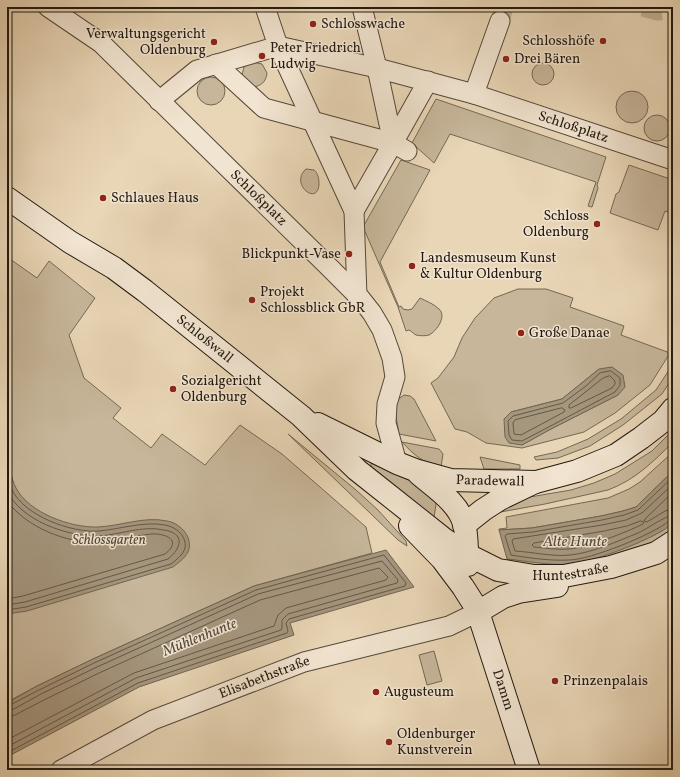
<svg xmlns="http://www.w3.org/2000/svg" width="680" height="777" font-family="Vollkorn,serif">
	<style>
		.green { fill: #c7b69a; stroke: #746855; fill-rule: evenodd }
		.water { fill: #a5967e; stroke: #716452 }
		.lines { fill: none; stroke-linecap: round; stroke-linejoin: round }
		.shore { stroke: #645847; stroke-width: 1 }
		.street-tunnel { stroke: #c1b095; stroke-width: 19; stroke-dasharray: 19 10; stroke-linecap: butt }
		.street-casing { stroke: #54483a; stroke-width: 21 }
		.secondary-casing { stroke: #221910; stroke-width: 24 }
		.street { stroke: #f1e4d0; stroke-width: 19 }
		.secondary { stroke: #f1e4d0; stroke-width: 22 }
		.poi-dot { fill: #8f2418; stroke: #f1e4d0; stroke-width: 1.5 }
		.labels { text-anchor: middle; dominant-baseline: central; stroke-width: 3; stroke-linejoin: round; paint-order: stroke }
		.poi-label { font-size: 14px; fill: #221910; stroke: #f1e4d0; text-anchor: start }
		.street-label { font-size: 14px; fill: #221910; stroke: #f1e4d0 }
		.park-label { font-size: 14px; font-style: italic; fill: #544839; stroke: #f1e4d0 }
		.water-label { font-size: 15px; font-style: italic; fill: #564b3c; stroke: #f1e4d0 }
	</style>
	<rect width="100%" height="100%" fill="#e9d6b6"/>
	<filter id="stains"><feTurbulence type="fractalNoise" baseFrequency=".005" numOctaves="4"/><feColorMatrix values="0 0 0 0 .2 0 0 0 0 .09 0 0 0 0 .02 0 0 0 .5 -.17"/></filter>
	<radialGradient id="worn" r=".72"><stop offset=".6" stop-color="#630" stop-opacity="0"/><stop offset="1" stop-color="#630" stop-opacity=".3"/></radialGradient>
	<g class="green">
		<path d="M252,62l10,2 5,9c-1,9 -6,13 -14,14l-11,-12 2,-8z"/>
		<circle cx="543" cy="74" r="11"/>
		<circle cx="211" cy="91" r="14"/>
		<circle cx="632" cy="107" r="16"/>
		<polygon points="436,99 606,157 597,185 598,188 592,207 588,206 596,182 450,134 434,163 412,143"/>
		<circle cx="657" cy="128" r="13"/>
		<path d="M401,160l29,10 -50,92 19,45 2,-1 2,3 5,1 4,-1 8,-11c6,3 14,6 19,11 8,7 -2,22 -10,26 -3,1 -9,1 -13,0 -2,-1 -5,-4 -7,-5l-3,1 -8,-24 -35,-80z"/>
		<polygon points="629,165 673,180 673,214 665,211 658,230 610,213 616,194 619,192"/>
		<path d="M306,169l8,1c4,3 5,9 5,14 -1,23 -30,0 -13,-15z"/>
		<polygon points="7,257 37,278 49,261 95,298 69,335 84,378 121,408 113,418 151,448 162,434 205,465 240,425 282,454 366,527 372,553 254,586 93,659 37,686 7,702"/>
		<path d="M518,289h28l27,9 -3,9 54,19 -3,9 49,18 -20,32 -35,28 -31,19 -62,16 -36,-5 -19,-11 -12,-3 -24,-46 7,-5 16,-21 8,-19 13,-20 19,-20zM599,369l19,26 -69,35 -27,15 -11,-33 51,-13z"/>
		<polygon points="673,364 673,377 662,394 623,425 590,446 558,458 536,460 534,457 557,452 588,439 621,419 656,390"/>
		<polygon points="404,395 410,396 414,399 436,441 399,434 395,411 396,401"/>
		<path d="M673,430v12c-20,20 -38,38 -65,48l-63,14 -50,9 29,-15 47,-8 23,-7 21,-9 37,-23z"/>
		<polygon points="288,434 356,490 378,510 406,541 407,546 398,540"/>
		<path d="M402,442l37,7 4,5 -2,13c-19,-5 -26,-11 -39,-25z"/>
		<polygon points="673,452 673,471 636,507 623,511 601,516 532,528 499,530 499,529 507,528 506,517 608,498 629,489 640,482"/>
		<polygon points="480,457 520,465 520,469 484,469"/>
		<polygon points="371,463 426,488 437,497 434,518 371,468"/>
		<polygon points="673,523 673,528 663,537 642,550 587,567 508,565 507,559 554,563 669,526"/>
		<polygon points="434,651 442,681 427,685 419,655"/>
	</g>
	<g class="water">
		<polygon points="612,367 623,375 625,387 618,395 549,430 522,445 509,443 505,437 504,419 511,412 562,399 599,369"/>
		<path d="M7,456c3,10 4,23 9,32 13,25 55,40 82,39 23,-1 46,-11 69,-6 12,2 25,14 22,28 -2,8 -10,13 -16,18l-146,44 -20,3z"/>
		<path d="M673,471v52c-15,15 -80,39 -102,41 -19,2 -45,-3 -64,-5l-8,-29 33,-2 69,-12 22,-5 13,-4z"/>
		<polygon points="386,550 414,587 290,623 294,635 139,687 7,757 7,703 37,686 93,659 254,586"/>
	</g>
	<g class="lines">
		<g class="shore">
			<polygon points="611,371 620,378 620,385 615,392 522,441 512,440 509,435 508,421 513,416 563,403 586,386 600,373"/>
			<polygon points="610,376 615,381 615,384 612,388 571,408 569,408 569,405 603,378"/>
			<polygon points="562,408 565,410 564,412 521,435 514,434 513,423 515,420"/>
			<path d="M7,472c2,6 3,12 5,18 13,26 59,43 87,41 22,-2 45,-10 66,-6 11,2 22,11 20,23 -2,7 -9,12 -14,16l-145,43 -19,3"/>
			<path d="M673,477l-35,33 -14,5 -22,5 -69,12 -26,2 -2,2 6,19c19,3 39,6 58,5 21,0 85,-26 100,-39l4,-1"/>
			<path d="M673,484l-31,29 -16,7 -24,5 -89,14 -1,2 3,10c17,1 39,6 55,4 22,-2 48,-14 68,-22 9,-4 27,-17 35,-18"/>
			<path d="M7,490c12,30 61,47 91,46 22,-1 44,-11 66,-6 21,3 18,18 4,29l-143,43 -18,3"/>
			<polyline points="673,492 645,519 644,521 647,522 665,511 673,509"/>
			<path d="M7,501c19,26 60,43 92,41 17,-2 35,-6 52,-8 14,-1 32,6 14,20l-142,42 -16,3"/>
			<path d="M641,521l3,1 -1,2c-16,8 -57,24 -74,25 -12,1 -23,-1 -35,-2l-2,-2 2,-2 70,-12 23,-5z"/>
			<polyline points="7,706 10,705 39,690 94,663 256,590 384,555 406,583 405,586 289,619 286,623 288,631 287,633 138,683 7,753"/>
			<polyline points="7,711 12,710 41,694 97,667 258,594 382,561 398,580 397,583 288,614 282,620 282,628 281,630 136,678 7,747"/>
			<polyline points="7,717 15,715 44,700 99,673 260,600 379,568 388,577 386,580 286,608 278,615 274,626 134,673 7,740"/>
		</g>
		<g class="street-tunnel">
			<polyline points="643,7 658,11 672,9 673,8"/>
			<polyline points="500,21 504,7"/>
		</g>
		<g class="street-casing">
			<g id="street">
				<path id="s1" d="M48,7l53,36 228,224 32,32 11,14 10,17 10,28 3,19 -8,27 -1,19 11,40"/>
				<polyline points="265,7 278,46 354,211 357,296"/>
				<polyline points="216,64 264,108 393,143 407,151"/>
				<polyline points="474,94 500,21"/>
				<path id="s2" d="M159,101l38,-31 81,-24 99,22 97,26 199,66"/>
				<polyline points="393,143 428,81"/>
				<polyline points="354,211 393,143 377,68 362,7"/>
				<path id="s3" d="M61,770l92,-50 151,-58 145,-36 29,-14"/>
			</g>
		</g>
		<g class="secondary-casing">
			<g id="secondary">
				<path id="s4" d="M7,198l63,44 44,26 31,23 156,125 56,54 87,69 22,15 32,16 36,6h30l47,-9 45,-14 17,-11"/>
				<path id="s5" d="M318,424l79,39 18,7 36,10 85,2 41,-11 39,-16 25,-17 22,-17 10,-12"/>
				<path d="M419,474c16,14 40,29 45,50 4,13 2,28 4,41"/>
				<polyline points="464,525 483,510 500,499 533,483"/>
				<path id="s6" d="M410,526l32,33 21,28 14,22 52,161"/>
				<polyline points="478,612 503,597 518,592 557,586"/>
			</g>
		</g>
		<use href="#street" class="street"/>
		<use href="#secondary" class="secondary"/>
	</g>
	<g class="poi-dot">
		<circle cx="313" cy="24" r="4"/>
		<circle cx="603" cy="41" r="4"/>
		<circle cx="214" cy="42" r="4"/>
		<circle cx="262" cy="56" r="4"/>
		<circle cx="506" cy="59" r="4"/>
		<circle cx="103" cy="198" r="4"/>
		<circle cx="597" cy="224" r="4"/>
		<circle cx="349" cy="254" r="4"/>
		<circle cx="412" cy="266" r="4"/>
		<circle cx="252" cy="300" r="4"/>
		<circle cx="521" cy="333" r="4"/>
		<circle cx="173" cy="389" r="4"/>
		<circle cx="555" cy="681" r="4"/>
		<circle cx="376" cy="692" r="4"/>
		<circle cx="389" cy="742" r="4"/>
	</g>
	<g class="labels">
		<g class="poi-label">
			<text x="321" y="24">Schlosswache</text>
			<text x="206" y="34" text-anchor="end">Verwaltungsgericht<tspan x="206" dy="16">Oldenburg</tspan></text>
			<text x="595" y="41" text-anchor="end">Schlosshöfe</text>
			<text x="270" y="48">Peter Friedrich<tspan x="270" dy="16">Ludwig</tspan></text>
			<text x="514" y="59">Drei Bären</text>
			<text x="111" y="198">Schlaues Haus</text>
			<text x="589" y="216" text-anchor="end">Schloss<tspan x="589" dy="16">Oldenburg</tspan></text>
			<text x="341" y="254" text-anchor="end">Blickpunkt-Vase</text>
			<text x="420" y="258">Landesmuseum Kunst<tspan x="420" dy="16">&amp; Kultur Oldenburg</tspan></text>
			<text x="260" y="292">Projekt<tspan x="260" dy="16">Schlossblick GbR</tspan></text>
			<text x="529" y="333">Große Danae</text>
			<text x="181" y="381">Sozialgericht<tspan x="181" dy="16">Oldenburg</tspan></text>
			<text x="563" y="681">Prinzenpalais</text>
			<text x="384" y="692">Augusteum</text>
			<text x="397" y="734">Oldenburger<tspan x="397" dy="16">Kunstverein</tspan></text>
		</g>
		<g class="street-label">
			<text stroke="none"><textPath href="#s2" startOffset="440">Schloßplatz</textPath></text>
			<text stroke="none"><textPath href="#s1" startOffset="285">Schloßplatz</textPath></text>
			<text stroke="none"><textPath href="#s4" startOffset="243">Schloßwall</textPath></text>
			<text stroke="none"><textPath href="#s5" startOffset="184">Paradewall</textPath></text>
			<text stroke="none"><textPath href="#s4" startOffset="691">Huntestraße</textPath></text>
			<text stroke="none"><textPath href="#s3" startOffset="224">Elisabethstraße</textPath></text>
			<text stroke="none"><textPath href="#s6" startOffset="192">Damm</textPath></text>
		</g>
		<g class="park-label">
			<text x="109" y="540">Schlossgarten</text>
		</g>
		<g class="water-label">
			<text x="575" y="542">Alte Hunte</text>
			<text transform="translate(200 638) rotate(-22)">Mühlenhunte</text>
		</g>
	</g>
	<rect width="680" height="777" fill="none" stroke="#e9d6b6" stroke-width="24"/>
	<rect x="8" y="8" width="664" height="761" fill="none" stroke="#221910" stroke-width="2"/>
	<rect x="12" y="12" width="656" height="753" fill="none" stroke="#221910"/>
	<rect width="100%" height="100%" filter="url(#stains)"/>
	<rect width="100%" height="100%" fill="url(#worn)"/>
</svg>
